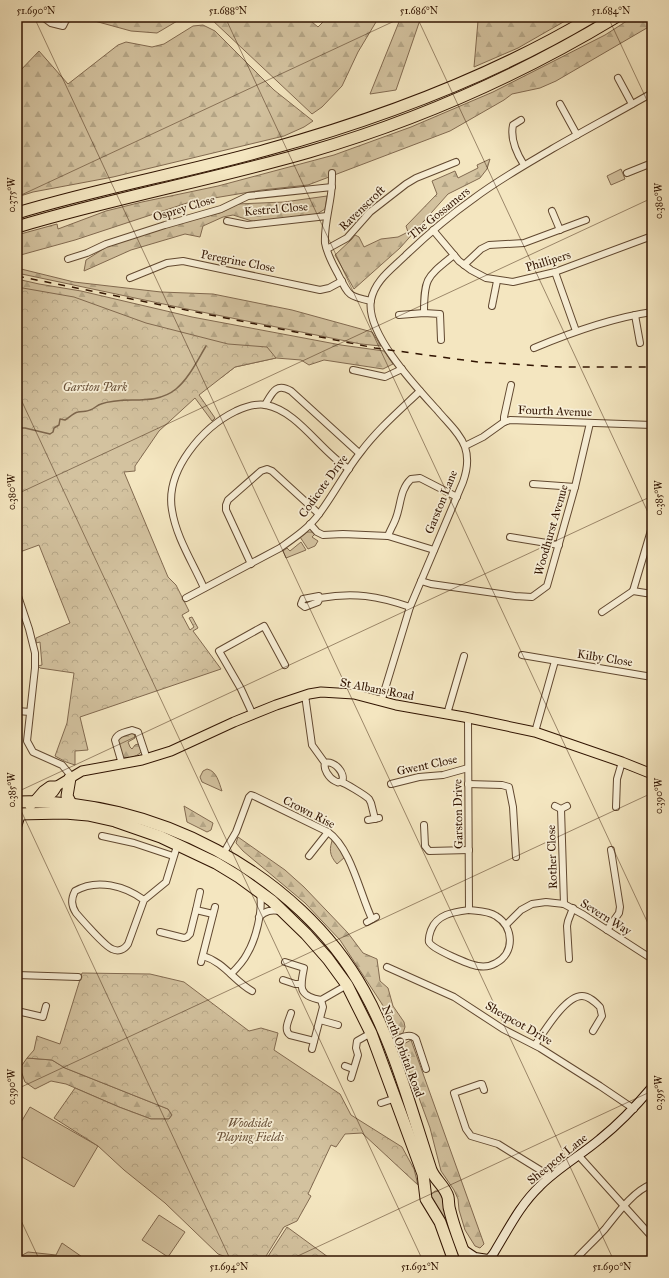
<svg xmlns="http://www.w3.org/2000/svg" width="669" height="1278" font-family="'IM FELL Great Primer',serif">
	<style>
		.grass { fill: #d3c29f; stroke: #826a50 }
		.forest { fill: url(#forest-firs); stroke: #826a50 }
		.park { fill: url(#park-crowns); stroke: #826a50 }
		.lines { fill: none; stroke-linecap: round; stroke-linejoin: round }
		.stream { stroke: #7d664c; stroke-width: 1.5 }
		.street-casing { stroke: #614830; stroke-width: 8 }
		.secondary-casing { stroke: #301300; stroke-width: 10 }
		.primary-casing { stroke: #301300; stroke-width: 11 }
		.highway-casing { stroke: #301300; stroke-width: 13 }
		.street { stroke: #f8efd6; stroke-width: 6 }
		.secondary { stroke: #f8efd6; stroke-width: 8 }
		.primary { stroke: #f4e6c0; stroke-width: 9 }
		.highway { stroke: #f4e6c0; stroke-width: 11 }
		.rail { stroke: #301300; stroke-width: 1.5; stroke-dasharray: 7 7; stroke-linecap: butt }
		.ticks { fill: none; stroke: #301300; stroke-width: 1; stroke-opacity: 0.45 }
		.labels { text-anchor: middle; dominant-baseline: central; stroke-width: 3.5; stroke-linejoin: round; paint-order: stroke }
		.street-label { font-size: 12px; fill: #301300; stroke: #f8efd6 }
		.park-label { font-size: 12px; font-style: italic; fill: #695038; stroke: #f8efd6 }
		.neatline { fill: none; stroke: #301300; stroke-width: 1.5 }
		.ticks-label { font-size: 10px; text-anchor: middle; fill: #301300 }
	</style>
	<defs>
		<pattern id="forest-firs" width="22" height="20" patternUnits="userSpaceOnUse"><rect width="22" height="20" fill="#d3c29f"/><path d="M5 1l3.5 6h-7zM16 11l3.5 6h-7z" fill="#b5a687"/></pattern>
		<pattern id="park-crowns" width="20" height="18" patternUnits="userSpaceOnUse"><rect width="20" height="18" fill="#d3c29f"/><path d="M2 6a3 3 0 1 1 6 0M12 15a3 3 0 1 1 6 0" fill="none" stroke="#b5a687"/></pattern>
	</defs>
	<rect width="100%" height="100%" fill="#f4e6c0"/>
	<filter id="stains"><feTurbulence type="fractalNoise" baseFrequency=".005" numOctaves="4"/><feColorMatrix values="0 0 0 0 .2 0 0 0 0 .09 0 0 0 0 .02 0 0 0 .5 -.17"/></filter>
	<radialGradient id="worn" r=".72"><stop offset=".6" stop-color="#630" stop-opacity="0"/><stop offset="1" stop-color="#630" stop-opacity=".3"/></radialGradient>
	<g class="grass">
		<polygon points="621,169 625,179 611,185 607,176"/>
		<polygon points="307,532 313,532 315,534 312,537 318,541 315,546 308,549 300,537"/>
		<polygon points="301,542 306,550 286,558 283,551 287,548 290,551"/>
		<path d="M333,838l12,19 -8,7c-8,-9 -8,-15 -4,-26z"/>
		<polygon points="30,1107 98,1146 74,1187 17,1154 17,1129"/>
		<polygon points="435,1191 439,1191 441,1193 450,1223 445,1224 432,1202 430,1195"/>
		<polygon points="159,1215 185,1232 168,1257 142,1240"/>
		<polygon points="62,1243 88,1261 17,1261 17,1258 28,1252 56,1255"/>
	</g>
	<g class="forest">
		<polygon points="85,17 184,17 157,33 131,31 91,20"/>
		<polygon points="206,17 306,17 318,27 328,17 379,17 358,52 342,86 322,107 312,114 211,19"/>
		<polygon points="401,17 421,17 396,90 370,94"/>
		<polygon points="479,17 572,17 518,48 474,67 478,21"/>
		<polygon points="633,17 652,17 652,25 556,81 540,88 512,94 504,100 450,131 308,185 262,190 190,202 75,240 17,256 17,235 57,224 58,229 106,211 142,202 218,186 334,155 411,127 493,92 605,35"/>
		<polygon points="203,25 215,31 274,90 313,121 304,127 284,136 113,177 33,192 17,197 17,74 39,51 68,84 118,45 126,42 152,47 164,44 193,26"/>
		<polygon points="490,159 487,169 480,178 448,194 400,248 354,289 335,255 352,239 355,235 359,237 364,247 381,239 398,237 408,232 406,226 437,194 432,181 455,171 458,178 478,168 477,165"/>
		<polygon points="327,196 325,209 317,214 255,222 233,215 223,217 203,226 200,237 185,234 131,250 84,271 86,260 108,246 184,222 220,213 237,204 284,202"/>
		<polygon points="17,268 74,282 161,292 213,294 292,310 372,332 381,346 361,344 187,309 17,273"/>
		<polygon points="17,279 39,284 81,291 192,317 341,345 384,351 393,364 383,369 324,360 309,365 301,360 276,358 235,367 222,377 17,323"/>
		<path d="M131,733h3l1,5 -7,4 2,5 2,2 3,-4 3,-1 4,2 1,4c-5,6 -12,9 -20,7l-2,-3 -3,-14 2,-4z"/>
		<path d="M207,769c10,2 12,14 15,22l-20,-9 -2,-5 3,-6z"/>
		<polygon points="184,806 213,823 211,830 207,832 187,822"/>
		<polygon points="238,837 285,870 304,887 348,933 363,953 377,959 380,981 388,988 393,1006 404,1022 405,1027 403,1033 400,1034 394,1031 382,1004 340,940 305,903 243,851 236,843"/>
		<polygon points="411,1040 484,1244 480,1248 475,1246 465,1230 459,1210 458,1199 454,1190 441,1171 430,1128 400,1046"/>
		<polygon points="27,1058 52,1060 65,1068 168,1109 172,1115 169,1119 151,1119 119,1107 66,1084 51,1081 35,1089 25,1082 20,1068"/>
	</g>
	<g class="park">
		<polygon points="17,287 74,297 146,323 228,344 267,347 276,358 235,367 199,395 215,418 212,421 195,398 159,431 135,466 135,471 124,472 168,577 176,585 189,611 182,615 190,630 194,627 189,618 192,617 198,628 193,631 221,669 80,717 88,750 75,751 75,765 66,762 55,756 67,723 74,673 40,668 38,666 42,665 40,642 36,643 36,638 70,623 39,545 17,553"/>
		<polygon points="82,973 150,974 184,982 249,1031 261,1028 278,1033 274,1050 340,1094 351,1115 402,1147 414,1169 418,1185 362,1133 345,1134 336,1147 331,1145 308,1194 311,1196 297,1221 284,1227 263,1261 237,1261 218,1254 165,1203 124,1170 98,1146 54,1118 75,1088 119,1107 151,1119 169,1119 172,1115 168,1109 65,1068 52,1060 27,1058 34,1050 37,1036 60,1044"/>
		<polygon points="287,1227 328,1257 329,1261 265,1261"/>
	</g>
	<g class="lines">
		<path class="stream" d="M17,428h8l25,6 3,-2 1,-4 5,-3 1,-6 5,1c5,-3 8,-7 13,-8 4,-1 9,0 12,-2 4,-1 7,-5 11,-6 24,-9 53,3 75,-15 13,-11 21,-28 30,-43"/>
		<g class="street-casing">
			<g id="street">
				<polyline points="43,17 51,23 63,26 66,20 70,17"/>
				<polyline points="618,78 632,104"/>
				<polyline points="560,104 577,135"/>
				<path d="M521,120l-8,5c-3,14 4,29 11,40"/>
				<path d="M332,173c0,7 0,14 -1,21 -2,16 -7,33 -6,49 2,11 8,22 13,31 11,22 10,22 33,27"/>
				<polyline points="627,173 652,163"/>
				<polyline points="552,211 560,230"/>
				<polyline points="227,221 247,225 327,216"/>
				<polyline points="433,230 459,261 471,270 486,278 513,282 555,272 652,236"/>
				<polyline points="327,249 347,238 370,212 406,184 416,178 456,162"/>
				<polyline points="68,259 87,253 106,244 165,225 221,209 248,196 332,187"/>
				<polyline points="464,265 481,249 489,245 524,243 586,220"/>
				<polyline points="555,272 576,331"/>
				<polyline points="130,278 167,263 183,261 320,290 329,288 342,281"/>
				<polyline points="492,306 497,281"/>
				<path d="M424,313c0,-36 3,-36 30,-58"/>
				<polyline points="399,315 424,313 440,314 441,340"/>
				<polyline points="635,315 640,343"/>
				<path d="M534,348c38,-16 77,-30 118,-36"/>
				<polyline points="353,370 385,377 402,369"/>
				<path d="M265,405c7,-12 11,-23 26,-14l68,62"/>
				<polyline points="504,422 504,417 511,385"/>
				<polyline points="465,446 483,437 504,422 510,420 652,425"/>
				<polyline points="533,484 575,487"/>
				<polyline points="310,524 317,532 323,535 343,534 388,536 434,550"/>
				<path d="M388,536c2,-6 6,-12 8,-18 5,-13 4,-29 15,-39l9,-1 37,19"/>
				<polyline points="510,537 559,545"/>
				<polyline points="251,564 226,510 226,505 228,500 261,471 267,469 272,471 319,514"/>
				<polyline points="421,581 431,584 515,596 532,597 547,586 575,487 590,423"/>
				<path d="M204,588c-11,-25 -28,-51 -32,-78 -7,-40 31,-83 64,-99 9,-4 20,-8 30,-6 32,6 55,47 83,64"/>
				<polyline points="633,591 652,527"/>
				<polyline points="633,591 652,594"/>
				<polyline points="17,593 29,629 35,653 35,668 27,741 33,752 62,765 72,777"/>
				<path d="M186,598l94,-50c14,-10 29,-20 39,-34 15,-20 26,-42 41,-61 17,-23 39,-42 60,-62"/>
				<path d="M320,598l-2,4 -13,5 -4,-3 2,-5 16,-3 1,2c34,-6 58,-2 90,9"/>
				<polyline points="602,612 633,591"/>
				<polyline points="522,655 652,677"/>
				<path d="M305,695l7,50 13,18c-2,6 4,15 10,18 6,3 1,0 6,1 4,1 24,13 28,17l2,4 4,16"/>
				<path d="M381,702l29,-95 53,-125c4,-11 6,-23 2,-35 -5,-14 -18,-25 -27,-36 -21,-23 -73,-78 -67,-111 4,-20 21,-31 35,-45 21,-20 43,-39 67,-56 25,-19 52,-34 79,-50 33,-19 67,-37 100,-56"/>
				<polyline points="17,711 30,712"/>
				<polyline points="447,714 464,656"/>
				<polyline points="253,715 241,689 219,651 264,626 285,665"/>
				<polyline points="468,718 469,910"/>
				<polyline points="535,732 555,661"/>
				<path d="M325,763c9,-3 21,10 17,19"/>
				<path d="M122,764l-7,-24c2,-7 11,-8 17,-10l6,2 9,27"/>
				<polyline points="391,784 419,777 443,775 468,768"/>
				<polyline points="468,784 502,785 509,787 513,807 516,857"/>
				<polyline points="555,806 561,809 567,806"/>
				<polyline points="616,807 617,779 622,762"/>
				<polyline points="561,809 564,904"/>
				<polyline points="368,820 379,818"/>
				<polyline points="424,825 425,846 429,851 469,850"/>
				<polyline points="102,836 134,843 173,856"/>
				<path d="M223,854l13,-22 13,-35 2,-2 3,1 74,36c23,16 32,62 44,87"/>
				<polyline points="309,856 328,832"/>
				<polyline points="200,892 196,910 213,914"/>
				<path d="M144,900c-19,-14 -47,-22 -69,-9 -4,8 -4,14 1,22 6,7 29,33 36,36 6,3 12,1 16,-5l16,-44 22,-18 12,-39"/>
				<path d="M469,910c9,1 20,1 27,6 18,11 19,37 0,47 -5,3 -12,4 -18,3 -8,-1 -46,-17 -49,-24 -1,-4 1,-9 2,-12 6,-16 23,-18 38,-20z"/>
				<path d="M259,917c7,-7 12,-7 22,-6"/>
				<polyline points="367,922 376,917"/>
				<polyline points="506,925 521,910 532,904 546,902 564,904 584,915 652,959"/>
				<polyline points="607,930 619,913 620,907 611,850"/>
				<polyline points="160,932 184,938 187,937 190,934 196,910"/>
				<path d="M203,956c21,6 31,25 49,35"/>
				<polyline points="569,959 567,926 568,921 573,908"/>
				<polyline points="201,962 215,907"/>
				<path d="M285,962l19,6c-4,19 -6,28 17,32l26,-15"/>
				<polyline points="387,967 454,997 503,1029 540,1048 600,1086 634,1109"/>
				<path d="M231,974c6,-6 12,-12 16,-20 9,-15 16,-43 13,-61"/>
				<polyline points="17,975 78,977"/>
				<polyline points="283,980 295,984 301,984"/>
				<polyline points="17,1011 43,1017 46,1006"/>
				<path d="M291,1013c-2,7 -8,17 -1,22l24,6"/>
				<polyline points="320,1020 338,1025"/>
				<path d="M389,1044c8,-4 20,-13 27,-5l10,30"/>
				<path d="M535,1045c9,-13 30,-49 47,-49 7,0 13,6 18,11l2,9 -9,15"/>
				<polyline points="312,1049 323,1007 321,1000"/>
				<polyline points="345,1066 353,1069"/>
				<polyline points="351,1078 358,1055 356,1048 357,1041 371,1033"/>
				<polyline points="484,1090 482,1084 480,1084 454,1093 466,1129 471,1136 498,1144 540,1170 548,1179"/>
				<polyline points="381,1103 396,1098"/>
				<polyline points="579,1156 652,1237"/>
				<path d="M574,1261c10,-11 21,-21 31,-32 12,-15 28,-38 47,-45"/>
			</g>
		</g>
		<g class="secondary-casing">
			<g id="secondary">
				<polyline points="17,827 21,814"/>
				<polyline points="463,1249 475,1257 488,1259"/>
				<path d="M487,1261c3,-3 6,-6 8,-10 14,-23 25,-46 45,-65 18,-18 41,-31 60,-47 20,-16 36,-33 52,-52"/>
			</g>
		</g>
		<g class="primary-casing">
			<g id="primary">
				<path d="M35,801c10,-3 18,-5 22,-15"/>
				<polyline points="30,806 43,791 50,786 57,786 82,771 142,760 171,751 234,722 276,705 309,694 321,692 354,694 396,705 464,717 535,732 622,762 652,774"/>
			</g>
		</g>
		<g class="highway-casing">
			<g id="highway">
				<path d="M17,213c82,-25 167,-40 249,-63 113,-31 225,-73 326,-133"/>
				<path d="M17,227c96,-29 195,-47 292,-75 107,-31 211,-77 307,-135"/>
				<polyline points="70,778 67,796 71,804"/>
				<path d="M17,802c134,-5 281,70 347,189 31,56 47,119 67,179 4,10 14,16 17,27 1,4 0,9 2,14 4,17 11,34 17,50"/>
				<polyline points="17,814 65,813 88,815 115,821 161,837 216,863 239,877 272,901 306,934 328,959 347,985 371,1033 423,1174 426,1199 440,1222 454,1261"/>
			</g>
		</g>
		<use href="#street" class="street"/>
		<use href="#secondary" class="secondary"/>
		<use href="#primary" class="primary"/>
		<use href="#highway" class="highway"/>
		<polyline class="rail" points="17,276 375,348 478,362 560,367 652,367"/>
	</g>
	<path class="ticks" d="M34,17l580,1244M225,17l427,915M417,17l235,504M608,17l44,94M17,197l386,-180M17,391l406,870M17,494l635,-296M17,792l635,-296M17,802l214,459M17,1089l635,-296M17,1212l23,49M287,1261l365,-170"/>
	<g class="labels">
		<g class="street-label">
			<text transform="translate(184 208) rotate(-17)">Osprey Close</text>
			<text transform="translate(362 208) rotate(-44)">Ravenscroft</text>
			<text transform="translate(276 209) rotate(-5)">Kestrel Close</text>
			<text transform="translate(439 213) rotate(-39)">The Gossamers</text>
			<text transform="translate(238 261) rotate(11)">Peregrine Close</text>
			<text transform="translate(548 261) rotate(-17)">Phillipers</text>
			<text transform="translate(555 411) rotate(2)">Fourth Avenue</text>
			<text transform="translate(323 486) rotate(-54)">Codicote Drive</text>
			<text transform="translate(441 502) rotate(-68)">Garston Lane</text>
			<text transform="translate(551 530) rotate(-74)">Woodhurst Avenue</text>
			<text transform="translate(605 658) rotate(9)">Kilby Close</text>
			<text transform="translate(377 689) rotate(11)">St Albans Road</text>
			<text transform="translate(427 765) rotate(-12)">Gwent Close</text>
			<text transform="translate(309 812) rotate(27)">Crown Rise</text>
			<text transform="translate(458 814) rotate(-91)">Garston Drive</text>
			<text transform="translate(552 857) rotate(-92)">Rother Close</text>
			<text transform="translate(606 917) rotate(32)">Severn Way</text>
			<text transform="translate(519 1023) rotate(30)">Sheepcot Drive</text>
			<text transform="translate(403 1051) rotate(69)">North Orbital Road</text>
			<text transform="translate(557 1159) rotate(-39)">Sheepcot Lane</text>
		</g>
		<g class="park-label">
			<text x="95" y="387">Garston Park</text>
			<text x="250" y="1123">Woodside<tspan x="250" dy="14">Playing Fields</tspan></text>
		</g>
	</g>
	<rect width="669" height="1278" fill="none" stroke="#f4e6c0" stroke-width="44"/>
	<rect x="22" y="22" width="625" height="1234" class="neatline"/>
	<g class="ticks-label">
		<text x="36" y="14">51.690°N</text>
		<text x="228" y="14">51.688°N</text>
		<text x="419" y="14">51.686°N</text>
		<text x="611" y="14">51.684°N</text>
		<text transform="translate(11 195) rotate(-90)" y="4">0.375°W</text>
		<text transform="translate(658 201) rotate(-90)" y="4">0.380°W</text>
		<text transform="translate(11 492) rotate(-90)" y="4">0.380°W</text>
		<text transform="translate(658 498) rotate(-90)" y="4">0.385°W</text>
		<text transform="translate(11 790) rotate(-90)" y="4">0.385°W</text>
		<text transform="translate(658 796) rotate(-90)" y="4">0.390°W</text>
		<text transform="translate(11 1087) rotate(-90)" y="4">0.390°W</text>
		<text transform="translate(658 1093) rotate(-90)" y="4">0.395°W</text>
		<text x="229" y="1270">51.694°N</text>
		<text x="420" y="1270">51.692°N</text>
		<text x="612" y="1270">51.690°N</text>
	</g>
	<rect width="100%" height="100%" filter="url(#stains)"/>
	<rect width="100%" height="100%" fill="url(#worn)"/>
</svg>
